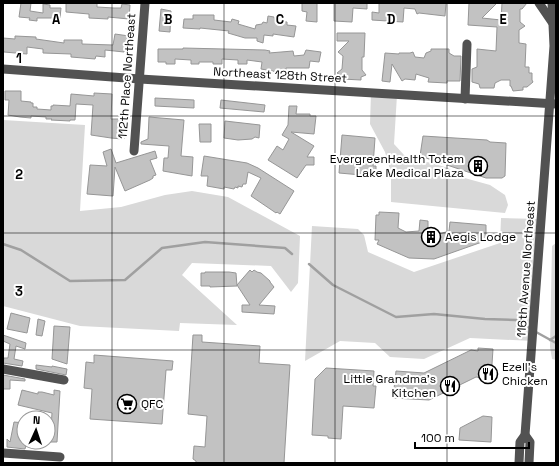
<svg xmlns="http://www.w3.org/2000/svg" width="559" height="466" font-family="'Space Grotesk',sans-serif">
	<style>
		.green { fill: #d9d9d9 }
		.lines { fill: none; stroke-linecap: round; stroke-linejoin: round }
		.stream { stroke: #a0a0a0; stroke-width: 2.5 }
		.building { fill: #c2c2c2; stroke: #969696 }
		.minor { stroke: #525252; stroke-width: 9 }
		.grid { fill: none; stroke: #000; stroke-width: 1; stroke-opacity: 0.55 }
		.labels { text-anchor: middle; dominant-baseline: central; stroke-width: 4; stroke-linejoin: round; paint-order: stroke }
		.street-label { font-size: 12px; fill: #000; stroke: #fff }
		.poi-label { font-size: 12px; fill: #000; stroke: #fff; text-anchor: start }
		.grid-label { font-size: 13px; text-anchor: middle; font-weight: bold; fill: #000; stroke: #fff; stroke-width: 4; stroke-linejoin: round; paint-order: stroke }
	</style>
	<rect width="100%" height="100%" fill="#fff"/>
	<g class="green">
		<polygon points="371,93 397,95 394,144 404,155 415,160 432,163 448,168 461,177 490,185 505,195 508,205 505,213 391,202 391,179 389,166 385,152 370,124"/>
		<polygon points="3,120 85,125 80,211 121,207 165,195 192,191 228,197 300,236 298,283 291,292 271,266 192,263 182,275 237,325 180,323 179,331 80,326 3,306"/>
		<polygon points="501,218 541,219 533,341 470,338 424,359 390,357 375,343 340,341 305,361 312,226 358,229 364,235 368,252 414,272 500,243"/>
		<polygon points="556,243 556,360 552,359 550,347 552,246"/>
	</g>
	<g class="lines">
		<g class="stream">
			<polyline points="3,244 21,250 70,281 125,280 162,248 205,242 285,248 292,254"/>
			<polyline points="309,264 333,285 396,317 434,314 485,319 516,320 531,329"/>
			<polyline points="536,332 556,343"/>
			<polyline points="550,340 556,336"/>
		</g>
	</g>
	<g class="building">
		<polygon points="21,3 31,3 30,11 43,13 43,4 50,5 50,8 61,8 60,18 37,18 37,21 29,20 30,18 19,17"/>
		<polygon points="66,3 97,3 97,7 114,8 121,8 122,4 130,5 129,19 108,17 108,19 89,18 89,14 66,12"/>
		<polygon points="302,3 317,3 317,22 306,21 307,12 302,11"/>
		<polygon points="334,3 367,3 367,9 353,8 352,22 334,21"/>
		<polygon points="379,3 446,3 445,16 419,13 417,14 415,9 404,8 403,22 372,20 372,12 379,13"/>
		<polygon points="469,3 497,3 482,18 501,20 502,3 527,3 522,9 520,9 520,22 525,26 519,30 519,43 526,44 525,67 529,67 529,73 532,73 532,80 533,82 527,87 523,87 523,90 513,91 511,86 510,86 510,80 501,80 495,83 494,88 480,88 479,84 472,82 472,69 477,67 477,49 496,51 497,27 468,25"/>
		<polygon points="161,9 171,11 170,32 159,31"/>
		<polygon points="193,15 214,15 214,20 231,22 232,19 239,21 238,24 255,29 256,25 262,24 263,22 267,23 268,16 274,17 275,21 287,22 287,25 296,26 294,37 273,34 273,36 264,35 263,43 257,41 257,38 245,38 228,33 229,31 200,28 200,29 183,28 184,19 193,19"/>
		<polygon points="337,33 365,33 364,57 362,57 362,70 366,75 361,77 361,80 342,79 342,76 337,73 342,69 343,56 338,52 349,41 337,41"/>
		<polygon points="115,34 129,36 128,44 125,44 124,52 105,50 105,57 96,56 95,59 71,57 71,54 43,53 43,49 27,47 27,54 4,52 3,49 3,38 15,39 15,36 36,37 36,39 64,43 64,40 82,40 82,44 113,45"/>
		<polygon points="183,48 265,50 270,51 269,53 293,51 294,56 304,55 306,50 321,52 319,62 310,61 309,68 286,68 286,72 278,72 261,69 262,62 247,60 247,64 238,64 238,60 222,59 222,64 213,64 213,62 199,62 199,64 191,64 191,60 175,59 175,64 166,64 166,62 158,62 158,49 183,49"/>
		<polygon points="431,49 449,49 449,53 454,56 461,56 460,81 447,81 447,83 428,82 429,78 416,74 415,80 405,79 402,81 392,64 390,82 382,81 385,53 399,54 399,53 410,53 413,52 415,57 424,58 426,53 431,51"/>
		<polygon points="5,91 21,91 21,101 31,102 31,103 33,103 33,107 37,107 37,109 51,110 51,106 53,106 53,105 70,106 71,94 94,96 94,93 112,94 111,119 120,119 120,121 126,121 125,138 122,137 122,139 111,138 91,135 93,105 76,104 75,120 70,120 70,121 51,120 52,119 46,119 46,117 31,116 31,118 20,117 8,115 9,100 5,100"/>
		<polygon points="155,98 194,100 194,108 155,106"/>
		<polygon points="221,100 265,105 264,112 220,108"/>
		<polygon points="289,106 297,106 296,114 310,114 310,116 316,116 314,134 291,132 314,146 307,157 314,157 314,165 306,165 297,178 268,160 277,146 283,150 289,139 282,135 288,125"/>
		<polygon points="149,117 184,120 181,156 193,157 192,176 163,171 164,158 168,158 169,146 141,144 141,142 148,139"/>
		<polygon points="225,121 260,125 259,138 255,137 252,139 238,140 224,138"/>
		<polygon points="199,124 211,124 211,142 200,142"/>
		<polygon points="342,135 375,138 373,166 376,166 376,174 373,174 373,176 339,173"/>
		<polygon points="423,136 487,140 490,142 506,143 505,176 502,178 486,178 420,156"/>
		<polygon points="111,149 116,163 155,151 157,158 150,160 156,175 153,176 153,178 150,180 125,191 115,167 113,196 87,194 90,165 107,166 103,152"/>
		<polygon points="204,156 247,163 258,168 294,191 280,214 277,212 276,213 251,196 261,178 248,172 246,184 243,184 242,187 238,186 238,188 235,187 234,189 224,187 224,189 207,186 208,176 201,176"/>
		<polygon points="379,212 399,213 398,228 406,232 419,231 420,220 428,221 428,231 434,232 433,236 449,231 450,222 486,225 486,239 482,240 482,242 434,259 409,258 377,244 379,240 375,240 376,215 379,215"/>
		<polygon points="250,270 252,272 254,270 257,272 261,273 270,281 270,282 274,287 259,305 275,306 274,314 242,312 242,305 250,305 237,285"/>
		<polygon points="205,272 229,272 236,273 237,286 210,287 210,286 201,286 201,273 205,273"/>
		<polygon points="11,313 30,318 27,333 7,329"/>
		<polygon points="38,319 45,321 42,336 36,335"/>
		<polygon points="54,326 70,327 67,364 52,359"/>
		<polygon points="3,335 26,343 25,349 16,346 14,359 23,361 22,366 3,363 4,358 8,358 10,344 3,341"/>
		<polygon points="193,335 202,335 202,342 260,346 259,363 290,365 284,463 196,463 196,461 193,459 194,446 205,447 207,416 188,414"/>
		<polygon points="478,348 493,349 491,379 476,377 429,400 393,398 396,371 424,373 471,350 478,351"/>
		<polygon points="94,355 173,361 172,370 166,370 162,424 90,419 92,389 84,388 86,362 94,363"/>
		<polygon points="36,365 52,367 52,366 67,369 66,375 36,369"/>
		<polygon points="326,368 374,371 373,386 376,386 374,408 343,406 341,439 328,438 328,436 312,435 315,379"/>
		<polygon points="3,375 25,379 25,381 10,380 10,389 3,389"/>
		<polygon points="22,390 38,394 38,392 42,392 54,395 54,390 60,391 57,442 50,442 52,413 18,405"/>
		<polygon points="483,416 492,417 491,442 459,440 460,428"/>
		<polygon points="14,422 24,423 24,445 26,445 25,449 7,447 7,439 10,442"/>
	</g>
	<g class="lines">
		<g class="minor">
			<polyline points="539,3 552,22"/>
			<polyline points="3,69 140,79 556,104"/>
			<polyline points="465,99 467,44"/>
			<polyline points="134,151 145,3"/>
			<polyline points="3,369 64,380"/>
			<polyline points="525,435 530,442 529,463"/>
			<polyline points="3,453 60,457"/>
			<polyline points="519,463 520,442 525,435 554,46 552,3"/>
		</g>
	</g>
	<path class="grid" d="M112,3v460M224,3v460M335,3v460M447,3v460M3,116h553M3,233h553M3,350h553"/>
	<defs>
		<g id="building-ring" transform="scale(1)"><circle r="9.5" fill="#fff" stroke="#000" stroke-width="1.5"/><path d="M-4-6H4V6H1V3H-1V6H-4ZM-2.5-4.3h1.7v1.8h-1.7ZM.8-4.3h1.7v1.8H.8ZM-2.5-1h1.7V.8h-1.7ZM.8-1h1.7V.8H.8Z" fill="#000"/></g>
		<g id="restaurant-ring" transform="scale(1)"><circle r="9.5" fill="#fff" stroke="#000" stroke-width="1.5"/><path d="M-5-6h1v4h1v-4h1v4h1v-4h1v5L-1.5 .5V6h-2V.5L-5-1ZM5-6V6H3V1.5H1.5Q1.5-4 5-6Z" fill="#000"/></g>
		<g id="supermarket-ring" transform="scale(1)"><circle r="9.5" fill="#fff" stroke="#000" stroke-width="1.5"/><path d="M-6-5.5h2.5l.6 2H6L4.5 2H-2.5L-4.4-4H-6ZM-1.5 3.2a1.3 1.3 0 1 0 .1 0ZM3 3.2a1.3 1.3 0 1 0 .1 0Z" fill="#000"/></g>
	</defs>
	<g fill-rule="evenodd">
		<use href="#building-ring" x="478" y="166"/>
		<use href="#building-ring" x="431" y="237"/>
		<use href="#restaurant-ring" x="488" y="374"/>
		<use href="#restaurant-ring" x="450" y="386"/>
		<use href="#supermarket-ring" x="127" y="404"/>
	</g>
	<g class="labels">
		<g class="street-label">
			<text transform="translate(280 75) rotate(3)">Northeast 128th Street</text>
			<text transform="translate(127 76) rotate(-86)">112th Place Northeast</text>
			<text transform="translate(526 269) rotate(-86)">116th Avenue Northeast</text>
		</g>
		<g class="poi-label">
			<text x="464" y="159" text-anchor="end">EvergreenHealth Totem<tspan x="464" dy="14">Lake Medical Plaza</tspan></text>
			<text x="445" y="237">Aegis Lodge</text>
			<text x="502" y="367">Ezell's<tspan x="502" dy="14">Chicken</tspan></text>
			<text x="436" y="379" text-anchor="end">Little Grandma's<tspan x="436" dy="14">Kitchen</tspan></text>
			<text x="141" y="404">QFC</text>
		</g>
	</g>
	<g class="grid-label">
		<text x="56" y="24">A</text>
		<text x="168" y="24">B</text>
		<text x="280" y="24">C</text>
		<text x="391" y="24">D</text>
		<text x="503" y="24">E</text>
		<text x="19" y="63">1</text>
		<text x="19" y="179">2</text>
		<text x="19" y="296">3</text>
	</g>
	<rect width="559" height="466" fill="none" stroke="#000000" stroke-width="8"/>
	<g transform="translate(36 430) rotate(3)"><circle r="19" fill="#ffffff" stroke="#999999"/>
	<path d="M0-3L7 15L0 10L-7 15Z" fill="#000000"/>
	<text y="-6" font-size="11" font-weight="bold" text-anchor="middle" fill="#000000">N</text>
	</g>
	<path d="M415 442v6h114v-6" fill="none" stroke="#000000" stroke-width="2"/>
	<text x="421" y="442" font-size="12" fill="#000000" stroke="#ffffff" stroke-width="3" paint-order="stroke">100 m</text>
</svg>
